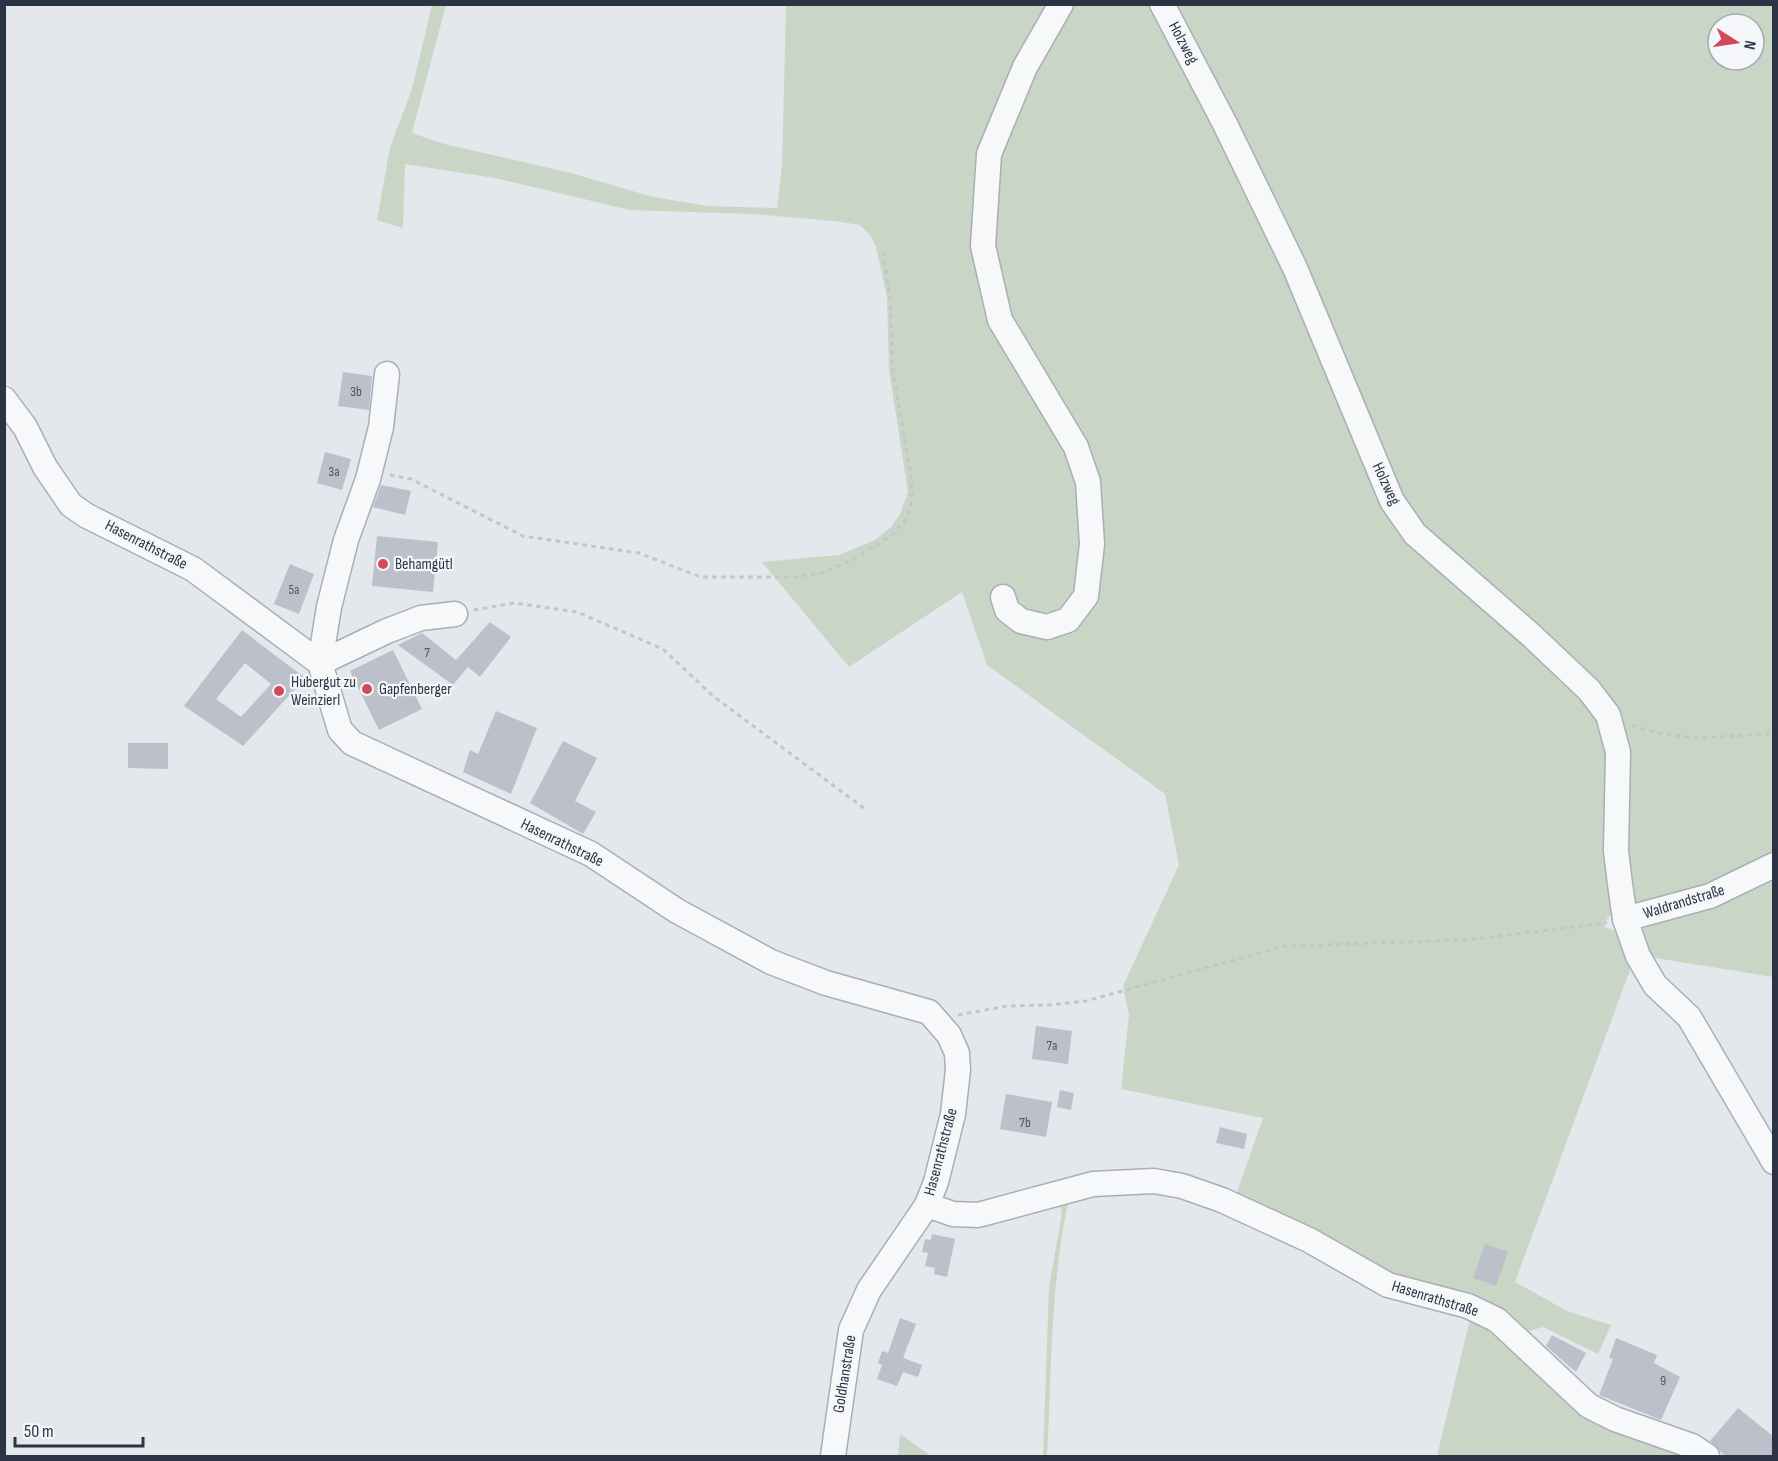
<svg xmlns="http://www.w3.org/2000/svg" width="1778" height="1461" font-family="'Sofia Sans Condensed',sans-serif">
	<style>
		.green { fill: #c9d6c5; fill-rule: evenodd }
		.building { fill: #bbc0ca; fill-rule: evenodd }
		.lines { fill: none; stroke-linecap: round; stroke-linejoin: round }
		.minor-casing { stroke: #a9aeb7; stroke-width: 27 }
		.path { stroke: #c2c5cb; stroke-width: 3; stroke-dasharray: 4.5 4.5; stroke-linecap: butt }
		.minor { stroke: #f7f8fa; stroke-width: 24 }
		.poi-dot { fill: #d1495b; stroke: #f4f6f9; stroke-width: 2 }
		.labels { text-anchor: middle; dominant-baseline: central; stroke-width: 4.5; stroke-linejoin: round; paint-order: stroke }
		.number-label { font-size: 14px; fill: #4f5766 }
		.street-label { font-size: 16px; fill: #2b3445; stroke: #f4f6f9 }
		.poi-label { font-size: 16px; fill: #2b3445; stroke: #f4f6f9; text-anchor: start }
	</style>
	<rect width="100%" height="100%" fill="#e4e7ec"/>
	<g class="green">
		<polygon points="432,5 446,5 412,133 444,144 571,173 653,197 707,206 777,208 782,166 786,5 1151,5 1266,226 1389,505 1512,633 1602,717 1609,741 1617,911 1608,917 1604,927 1616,931 1630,970 1515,1282 1567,1311 1611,1325 1598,1354 1543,1327 1522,1333 1562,1388 1697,1456 1437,1456 1471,1315 1234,1201 1263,1118 1121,1089 1129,1015 1123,986 1179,865 1165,794 987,665 962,592 849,667 762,562 839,555 875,540 891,527 900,514 908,492 889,370 887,296 876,247 870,235 860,225 834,221 752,214 630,210 495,178 405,164 403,228 377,220 390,147 412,89"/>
		<path d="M1171,5h602v853l-46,24 -87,25 -11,-7 -5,-46 5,-86 -7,-54 -13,-17 -192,-169 -128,-300zM1718,24h36v36h-36z"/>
		<polygon points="1773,873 1773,977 1650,957 1637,931 1640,922"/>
		<path d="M1070,1194c-20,87 -18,174 -23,262h-4l6,-169 13,-74 -4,-15z"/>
		<polygon points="900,1434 931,1456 898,1456"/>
	</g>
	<g class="building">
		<polygon points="343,372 372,376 369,410 338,406"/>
		<polygon points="325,452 351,459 342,490 317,483"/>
		<polygon points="381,485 411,491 405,515 373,507"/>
		<polygon points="377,536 438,542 433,592 372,586"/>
		<polygon points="290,564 314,574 299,614 274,604"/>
		<polygon points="490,622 511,637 480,677 468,667 453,685 398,645 422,633 456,660"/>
		<path d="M242,630l63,48 -62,68 -59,-40zM245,663l26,21 -30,33 -25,-18z"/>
		<polygon points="393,650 422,709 379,730 350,671"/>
		<polygon points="496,711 537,728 511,794 463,772 470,750 478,754"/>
		<polygon points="563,741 597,758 575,801 596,812 583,834 530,803"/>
		<polygon points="128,743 168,743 168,769 128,768"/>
		<polygon points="1036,1026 1072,1031 1068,1064 1032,1059"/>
		<polygon points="1060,1090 1074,1093 1071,1110 1057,1107"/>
		<polygon points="1006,1094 1052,1102 1046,1137 1000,1129"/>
		<polygon points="1220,1127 1247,1134 1244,1149 1216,1143"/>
		<polygon points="932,1234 955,1239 947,1277 934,1274 935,1268 925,1266 928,1253 922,1252 925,1239 931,1240"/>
		<polygon points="1485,1244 1508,1252 1496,1286 1473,1278"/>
		<polygon points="900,1318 916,1324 903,1358 922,1365 918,1377 903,1372 897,1386 877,1379 882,1365 878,1363 882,1351 888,1353"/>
		<polygon points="1552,1335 1586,1353 1576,1372 1546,1346"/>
		<polygon points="1616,1338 1657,1355 1654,1363 1680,1377 1661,1420 1599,1395 1613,1359 1609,1358"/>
		<polygon points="1738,1408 1773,1436 1773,1456 1725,1456 1710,1441"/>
	</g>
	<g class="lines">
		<g class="minor-casing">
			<g id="minor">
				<polyline points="1162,4 1225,124 1295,268 1392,501 1415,534 1532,636 1589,690 1608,715 1618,752 1616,851 1620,884 1625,919 1638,956 1655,985 1689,1017 1774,1162"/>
				<polyline points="4,399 25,427 45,467 71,505 87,516 193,569 320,663 340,730 352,743 591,854 677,911 771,962 826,983 929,1012 949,1035 957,1053 958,1070 953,1114 936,1182 927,1205 869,1290 851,1330 833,1456"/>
				<polyline points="1003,597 1007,610 1021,621 1047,627 1068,620 1086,596 1092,544 1088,482 1076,447 1000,320 983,246 989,154 1025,67 1061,4"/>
				<polyline points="320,663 329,607 346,540 368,479 381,427 387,374"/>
				<polyline points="320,663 387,631 421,618 455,614"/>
				<polyline points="1625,919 1710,896 1774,865"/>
				<polyline points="927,1205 953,1214 978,1215 1093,1184 1154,1181 1182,1186 1222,1200 1309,1240 1388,1285 1468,1306 1497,1320 1589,1406 1615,1419 1692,1446 1707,1456"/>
			</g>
		</g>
		<g class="path">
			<polyline points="390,475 411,479 523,536 639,553 701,577 796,577 822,573 852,560 892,535 907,518 912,500 911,475 893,372 890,298 883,252"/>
			<polyline points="474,610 514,603 577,612 663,649 713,696 865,809"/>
			<path d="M1632,725c44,17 87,12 134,9l8,-3"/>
			<polyline points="958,1015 1007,1006 1049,1005 1086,1001 1285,946 1465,940 1607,923"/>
		</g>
		<use href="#minor" class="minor"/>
	</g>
	<g class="poi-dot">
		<circle cx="383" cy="564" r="6"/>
		<circle cx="367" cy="689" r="6"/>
		<circle cx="279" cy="691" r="6"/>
	</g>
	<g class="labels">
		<g class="number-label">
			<text x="356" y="391">3b</text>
			<text x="334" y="471">3a</text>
			<text x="294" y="589">5a</text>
			<text x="427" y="652">7</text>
			<text x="1052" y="1045">7a</text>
			<text x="1025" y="1122">7b</text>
			<text x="1663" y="1380">9</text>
		</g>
		<g class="street-label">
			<text transform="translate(1183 43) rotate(62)">Holzweg</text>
			<text transform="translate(1386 484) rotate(65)">Holzweg</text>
			<text transform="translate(146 545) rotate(27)">Hasenrathstraße</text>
			<text transform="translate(562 843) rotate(26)">Hasenrathstraße</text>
			<text transform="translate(1684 902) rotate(-17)">Waldrandstraße</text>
			<text transform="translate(941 1152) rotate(-75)">Hasenrathstraße</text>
			<text transform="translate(1435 1299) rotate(17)">Hasenrathstraße</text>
			<text transform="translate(845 1374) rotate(-81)">Goldhanstraße</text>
		</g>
		<g class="poi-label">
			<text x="395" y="564">Behamgütl</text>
			<text x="291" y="682">Hubergut zu<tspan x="291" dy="18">Weinzierl</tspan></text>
			<text x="379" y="689">Gapfenberger</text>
		</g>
	</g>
	<rect width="1778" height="1461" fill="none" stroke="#2b3445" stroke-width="12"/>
	<g transform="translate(1736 42) rotate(102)"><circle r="28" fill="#f4f6f9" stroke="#a4a8b1" stroke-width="1.5"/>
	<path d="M0-4.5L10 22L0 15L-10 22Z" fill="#d1495b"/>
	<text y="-9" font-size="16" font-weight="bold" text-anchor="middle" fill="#2b3445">N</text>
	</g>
	<path d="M15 1437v9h128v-9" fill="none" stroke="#2b3445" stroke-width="3"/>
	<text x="24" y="1437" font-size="18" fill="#2b3445" stroke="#f4f6f9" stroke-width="4.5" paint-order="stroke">50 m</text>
</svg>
